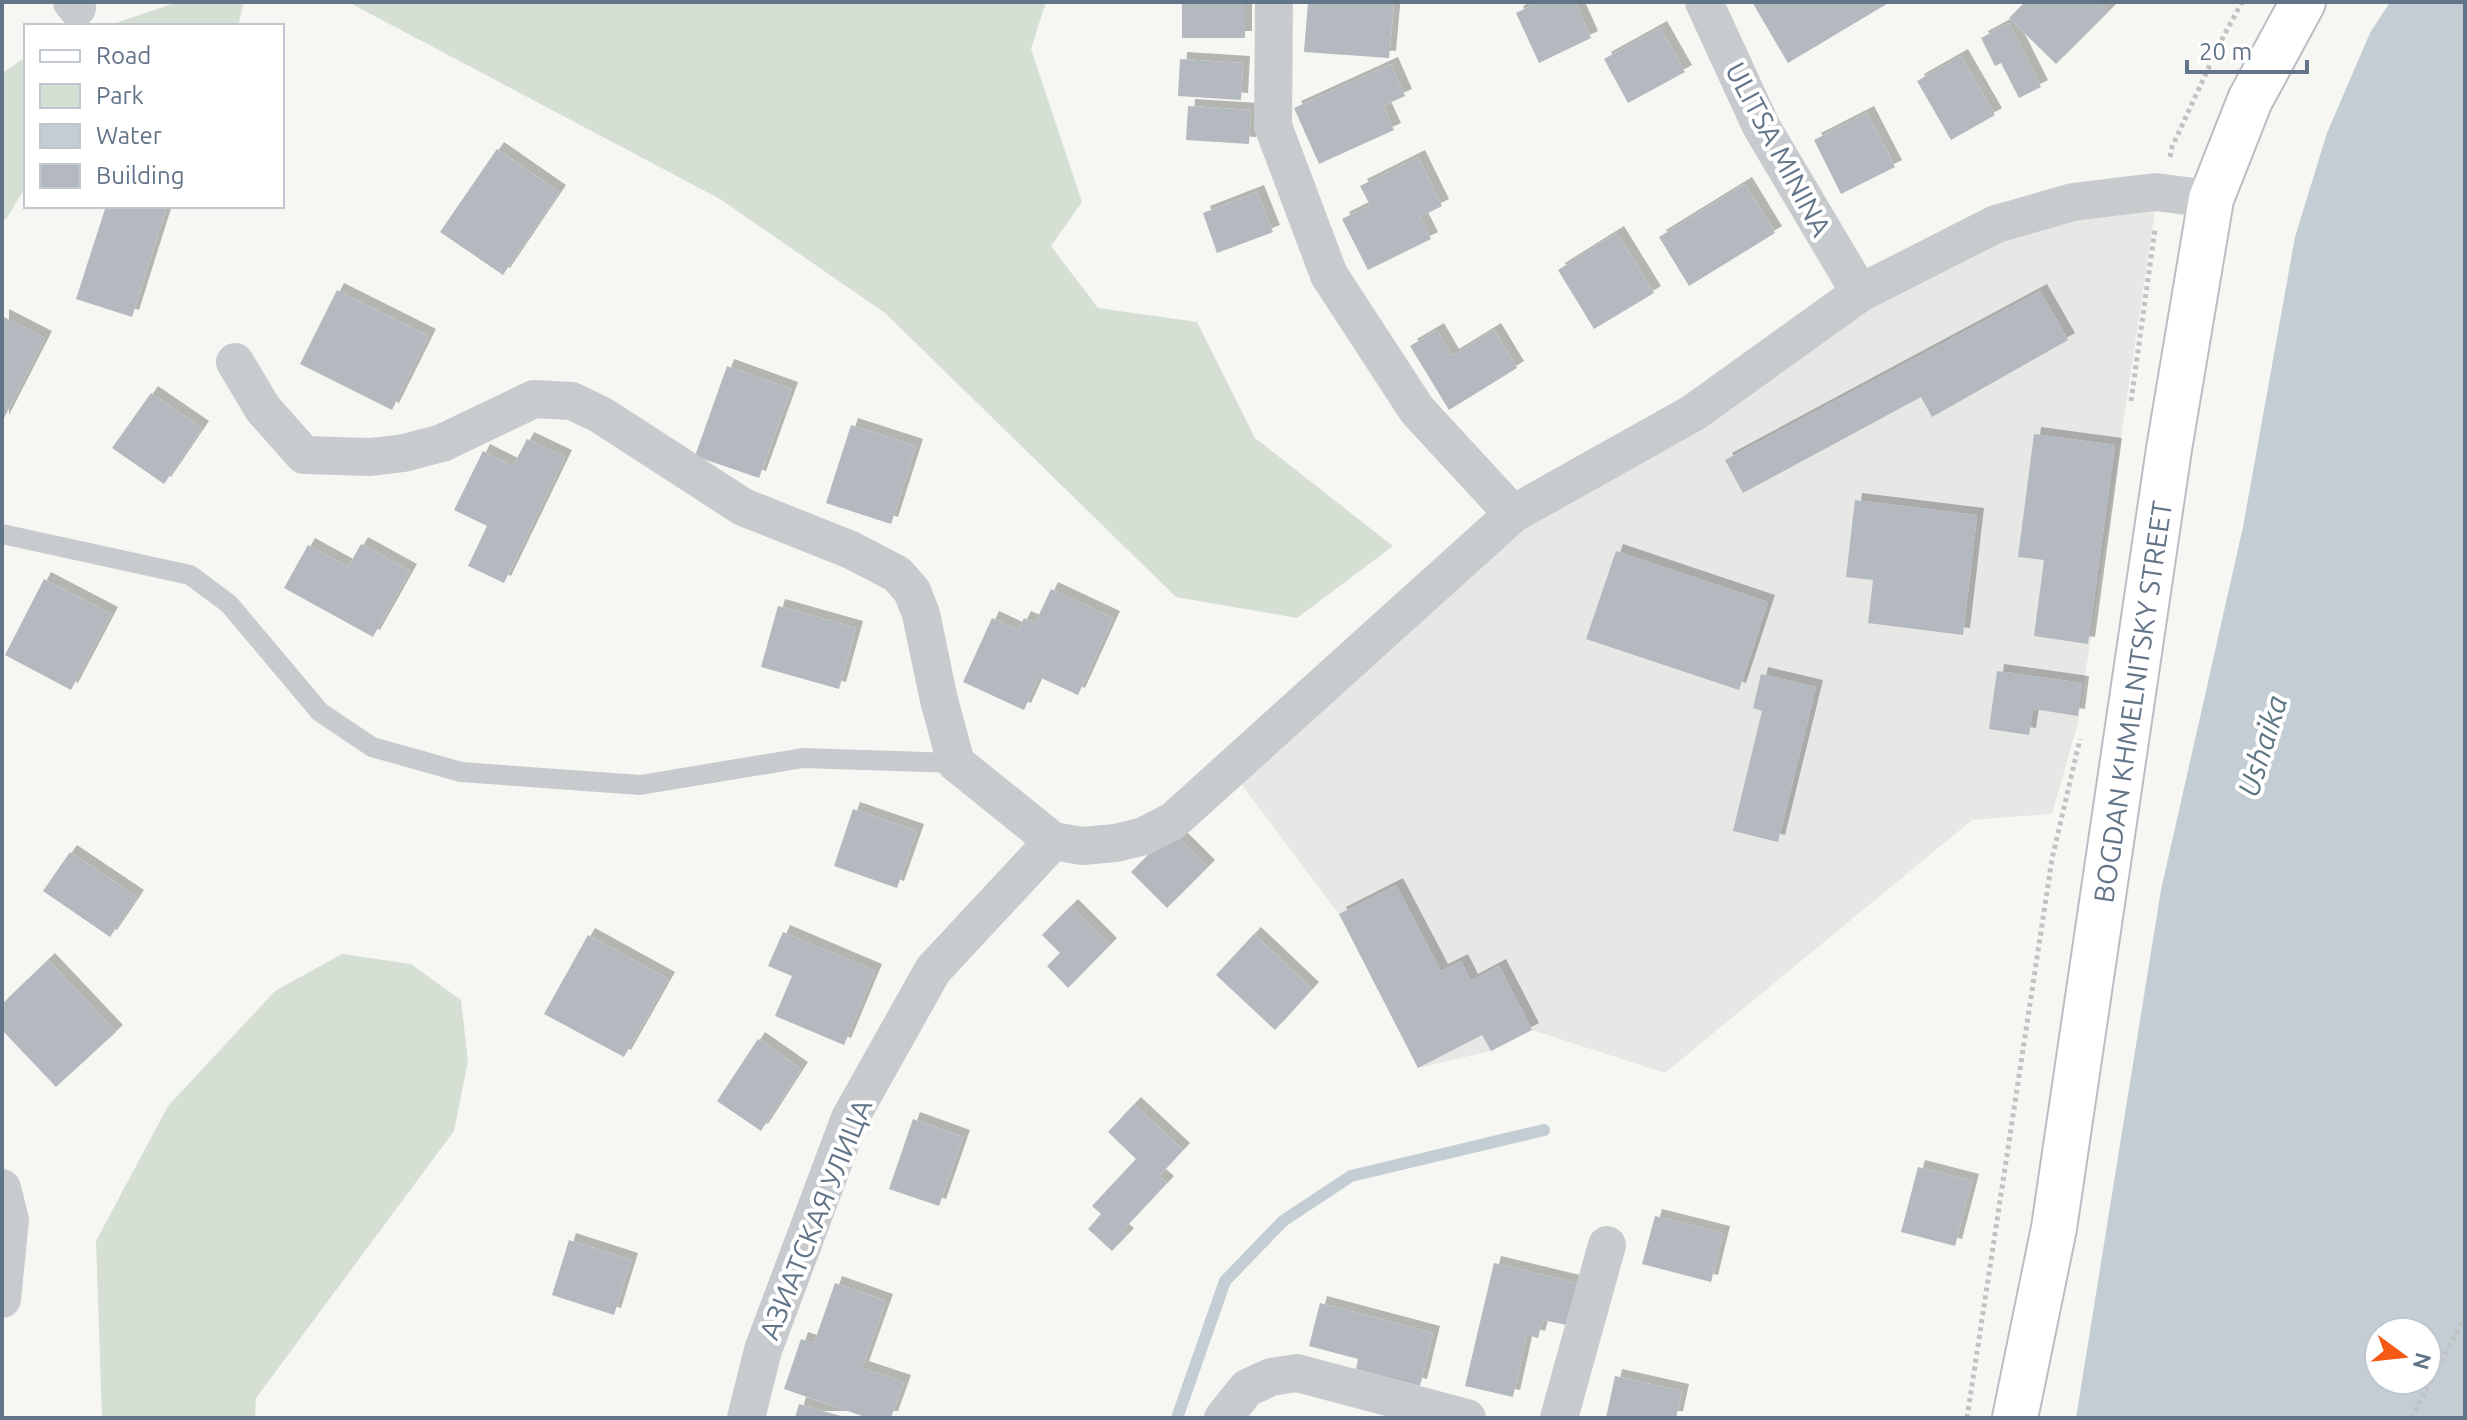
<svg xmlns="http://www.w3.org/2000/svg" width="2467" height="1420" font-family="Ubuntu,sans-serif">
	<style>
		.built { fill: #e7e8e6 }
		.green { fill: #d6dfd3 }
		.water { fill: #c3cdd3; fill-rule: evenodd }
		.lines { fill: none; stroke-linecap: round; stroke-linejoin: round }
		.stream { stroke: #c3cdd3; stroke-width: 12 }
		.building { fill: #b3b9bf; filter: url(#shadow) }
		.secondary-casing { stroke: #b9bec3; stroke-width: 48 }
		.path { stroke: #c0c2c4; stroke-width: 5; stroke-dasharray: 4 4; stroke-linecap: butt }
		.lane { stroke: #c8cbce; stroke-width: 20 }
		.street { stroke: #c8cbce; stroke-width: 38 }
		.secondary { stroke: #fff; stroke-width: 44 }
		.labels { text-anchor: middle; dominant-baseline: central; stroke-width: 8; stroke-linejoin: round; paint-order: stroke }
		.street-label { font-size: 28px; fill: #627487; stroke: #fff }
		.water-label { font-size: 30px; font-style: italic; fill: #5e7783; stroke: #fff }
	</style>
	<defs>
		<filter id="shadow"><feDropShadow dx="7" dy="-7" stdDeviation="0" flood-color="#0004"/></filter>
	</defs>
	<rect width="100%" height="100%" fill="#f6f7f2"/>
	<polygon class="built" points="2157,198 2078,723 2052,814 1972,820 1665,1073 1532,1030 1491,1051 1418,1068 1339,914 1238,780 1524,517 1866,309 2006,228"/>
	<g class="green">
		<polygon points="178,2 244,2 238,26 107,26"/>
		<polygon points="348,2 1046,2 1031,49 1082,202 1051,246 1098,308 1197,322 1255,438 1393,546 1297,618 1176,597 885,313 720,199"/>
		<polygon points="26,57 26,186 7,218 2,222 2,73"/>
		<polygon points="342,954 411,964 461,1000 468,1061 454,1131 256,1398 255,1418 102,1418 96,1241 168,1106 275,991"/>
	</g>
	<path class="water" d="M2390,2h75v1416h-389l85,-528 82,-363 52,-290 32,-104 43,-100zM2379,1332h48v48h-48z"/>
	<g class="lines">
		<polyline class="stream" points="1177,1418 1225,1281 1283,1221 1351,1176 1544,1130"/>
	</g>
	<g class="building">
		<rect x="1182" y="2" width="63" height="36"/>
		<polygon points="1308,2 1394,2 1389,58 1304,52"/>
		<polygon points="1539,2 1575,2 1591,38 1539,63 1516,13"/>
		<polygon points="1752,2 1890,2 1788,63"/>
		<polygon points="2025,2 2100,2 2109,11 2056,64 2009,18"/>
		<polygon points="2009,23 2041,87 2019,98 2001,63 1995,66 1981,38"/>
		<polygon points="1660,28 1685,72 1628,103 1604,59"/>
		<polygon points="1961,56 1995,115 1951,140 1917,81"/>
		<polygon points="1180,59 1243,63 1241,100 1178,96"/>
		<polygon points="1391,64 1405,96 1383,106 1394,130 1319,164 1294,108"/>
		<polygon points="1188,106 1251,110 1249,144 1186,140"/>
		<polygon points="1867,113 1895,167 1841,194 1814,140"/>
		<polygon points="497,149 559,192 503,275 440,232"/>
		<polygon points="1418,157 1442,206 1420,217 1431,239 1368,270 1342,219 1370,205 1360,186"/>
		<polygon points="1745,184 1775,233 1689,286 1659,237"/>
		<polygon points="1257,192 1273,232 1217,253 1203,213"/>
		<polygon points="106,206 167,206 132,317 76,299"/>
		<polygon points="1617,233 1654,293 1594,329 1558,270"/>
		<polygon points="337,290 429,336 392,410 300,364"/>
		<polygon points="2040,291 2068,340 1932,417 1921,397 1743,493 1725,460"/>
		<polygon points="2,316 45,338 2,422"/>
		<polygon points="1437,330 1452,356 1494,330 1517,368 1449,410 1410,346"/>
		<polygon points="727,366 791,389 759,478 695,456"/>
		<polygon points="151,393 202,428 164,484 112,448"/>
		<polygon points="851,425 916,446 891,524 826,503"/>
		<polygon points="2034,434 2115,445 2088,644 2034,636 2044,560 2018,557"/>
		<polygon points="527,439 565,457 504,583 468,566 487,526 454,510 483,451 513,466"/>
		<polygon points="1855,500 1977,515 1963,635 1868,623 1873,580 1846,577"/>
		<polygon points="361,544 410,571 373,637 284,588 308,545 348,567"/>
		<polygon points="1616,551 1768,602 1739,690 1586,639"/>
		<polygon points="44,579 111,614 71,690 5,655"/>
		<polygon points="1051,589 1113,618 1078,695 1039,677 1024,710 963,682 992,618 1018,630 1024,618 1035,623"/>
		<polygon points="778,606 856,628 839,689 761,667"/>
		<polygon points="1997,671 2082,683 2078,716 2033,709 2029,735 1989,729"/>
		<polygon points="1761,674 1816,687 1778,842 1733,831 1762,711 1753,708"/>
		<polygon points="853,809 917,831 897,888 834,866"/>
		<polygon points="1172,831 1208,867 1167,908 1131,872"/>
		<polygon points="70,852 137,897 110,937 43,891"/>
		<polygon points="1396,885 1441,971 1461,961 1471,981 1499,966 1532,1030 1491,1051 1482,1035 1418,1068 1339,914"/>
		<polygon points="1071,906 1110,945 1068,988 1047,966 1060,953 1042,935"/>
		<polygon points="783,932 875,971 844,1045 775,1016 792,976 768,966"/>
		<polygon points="1254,934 1312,989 1275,1030 1216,975"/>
		<polygon points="588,935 668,979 624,1057 544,1014"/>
		<polygon points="48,960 116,1032 56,1087 2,1030 2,1004"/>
		<polygon points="758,1039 801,1069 761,1131 717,1101"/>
		<polygon points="1134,1104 1183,1150 1159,1176 1167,1183 1122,1231 1127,1235 1112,1251 1088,1229 1101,1214 1092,1206 1136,1159 1108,1132"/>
		<polygon points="913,1119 963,1137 939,1206 889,1189"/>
		<polygon points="1918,1167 1972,1181 1955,1246 1901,1232"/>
		<polygon points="1655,1216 1723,1233 1711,1282 1642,1264"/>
		<polygon points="569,1240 631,1260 614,1315 552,1295"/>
		<polygon points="1494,1263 1581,1284 1571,1326 1543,1320 1538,1338 1527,1335 1513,1397 1465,1386"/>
		<polygon points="835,1283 886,1301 862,1368 904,1382 891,1418 868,1418 784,1389 801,1339 814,1343"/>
		<polygon points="1320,1303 1433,1333 1420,1386 1356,1369 1358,1359 1309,1346"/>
		<polygon points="1615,1376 1682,1391 1676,1418 1606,1418"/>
		<polygon points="799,1404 844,1417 844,1418 795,1418"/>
	</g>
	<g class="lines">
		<g class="secondary-casing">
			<g id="secondary">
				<path id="s1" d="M2015,1418l39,-190 115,-779 42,-250 39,-99 53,-98"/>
			</g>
		</g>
		<g class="path">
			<polyline points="2170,157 2172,147 2220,43 2242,2"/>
			<polyline points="2131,401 2155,229"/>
			<polyline points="1967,1418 2052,859 2080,739"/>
			<polyline points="2411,1418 2465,1317"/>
		</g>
		<polyline class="lane" points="2,534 190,575 229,604 320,712 372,747 461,772 640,785 803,758 956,763"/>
		<g class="street">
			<polyline points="72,2 77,8"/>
			<polyline points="1274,2 1273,126 1329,275 1417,410 1513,514"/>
			<polyline points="1704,2 1761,126 1860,293"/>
			<polyline points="235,362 263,409 304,455 371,457 404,453 442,443 534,399 572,401 601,415 743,507 851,550 897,574 912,591 921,614 939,700 956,763 1053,841 1082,846 1116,843 1144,836 1173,821 1513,514 1693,413 1860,293 1996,224 2073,202 2155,192 2211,199"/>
			<polyline points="2,1188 10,1220 2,1299"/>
			<polyline points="746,1418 763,1350 850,1118 933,970 1053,841"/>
			<polyline points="1223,1418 1247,1388 1271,1377 1297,1373 1467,1418"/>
			<polyline points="1559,1418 1607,1245"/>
		</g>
		<use href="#secondary" class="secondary"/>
	</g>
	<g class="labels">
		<g class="street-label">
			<text transform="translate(1779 149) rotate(62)">ULITSA MININA</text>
			<text stroke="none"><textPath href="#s1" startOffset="726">BOGDAN KHMELNITSKY STREET</textPath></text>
			<text transform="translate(815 1219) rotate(-68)">АЗИАТСКАЯ УЛИЦА</text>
		</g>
		<g class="water-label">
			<text transform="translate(2262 746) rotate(-73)">Ushaika</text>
		</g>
	</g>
	<rect width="2467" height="1420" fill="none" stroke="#627487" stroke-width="8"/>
	<rect x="24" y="24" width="260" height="184" fill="#ffffff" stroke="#c0c7cf" stroke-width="2"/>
	<rect x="40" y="50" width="40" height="12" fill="#ffffff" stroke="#c0c7cf" stroke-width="2"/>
	<text x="96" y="64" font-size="24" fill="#627487">Road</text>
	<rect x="40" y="84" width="40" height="24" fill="#d6dfd3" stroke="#c0c7cf" stroke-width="2"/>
	<text x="96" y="104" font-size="24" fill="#627487">Park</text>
	<rect x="40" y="124" width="40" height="24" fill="#c3cdd3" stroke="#c0c7cf" stroke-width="2"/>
	<text x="96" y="144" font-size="24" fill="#627487">Water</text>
	<rect x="40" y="164" width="40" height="24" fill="#b3b9bf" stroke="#c0c7cf" stroke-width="2"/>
	<text x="96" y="184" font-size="24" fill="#627487">Building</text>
	<g transform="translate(2403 1356) rotate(105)"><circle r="38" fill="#ffffff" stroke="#c0c7cf" stroke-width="2"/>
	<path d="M0-6L14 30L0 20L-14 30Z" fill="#f45a15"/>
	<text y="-12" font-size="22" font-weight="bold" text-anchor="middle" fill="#627487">N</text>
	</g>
	<path d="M2187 60v12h120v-12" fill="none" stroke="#627487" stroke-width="4"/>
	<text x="2199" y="60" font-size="24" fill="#627487" stroke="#ffffff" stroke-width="6" paint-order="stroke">20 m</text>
</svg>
